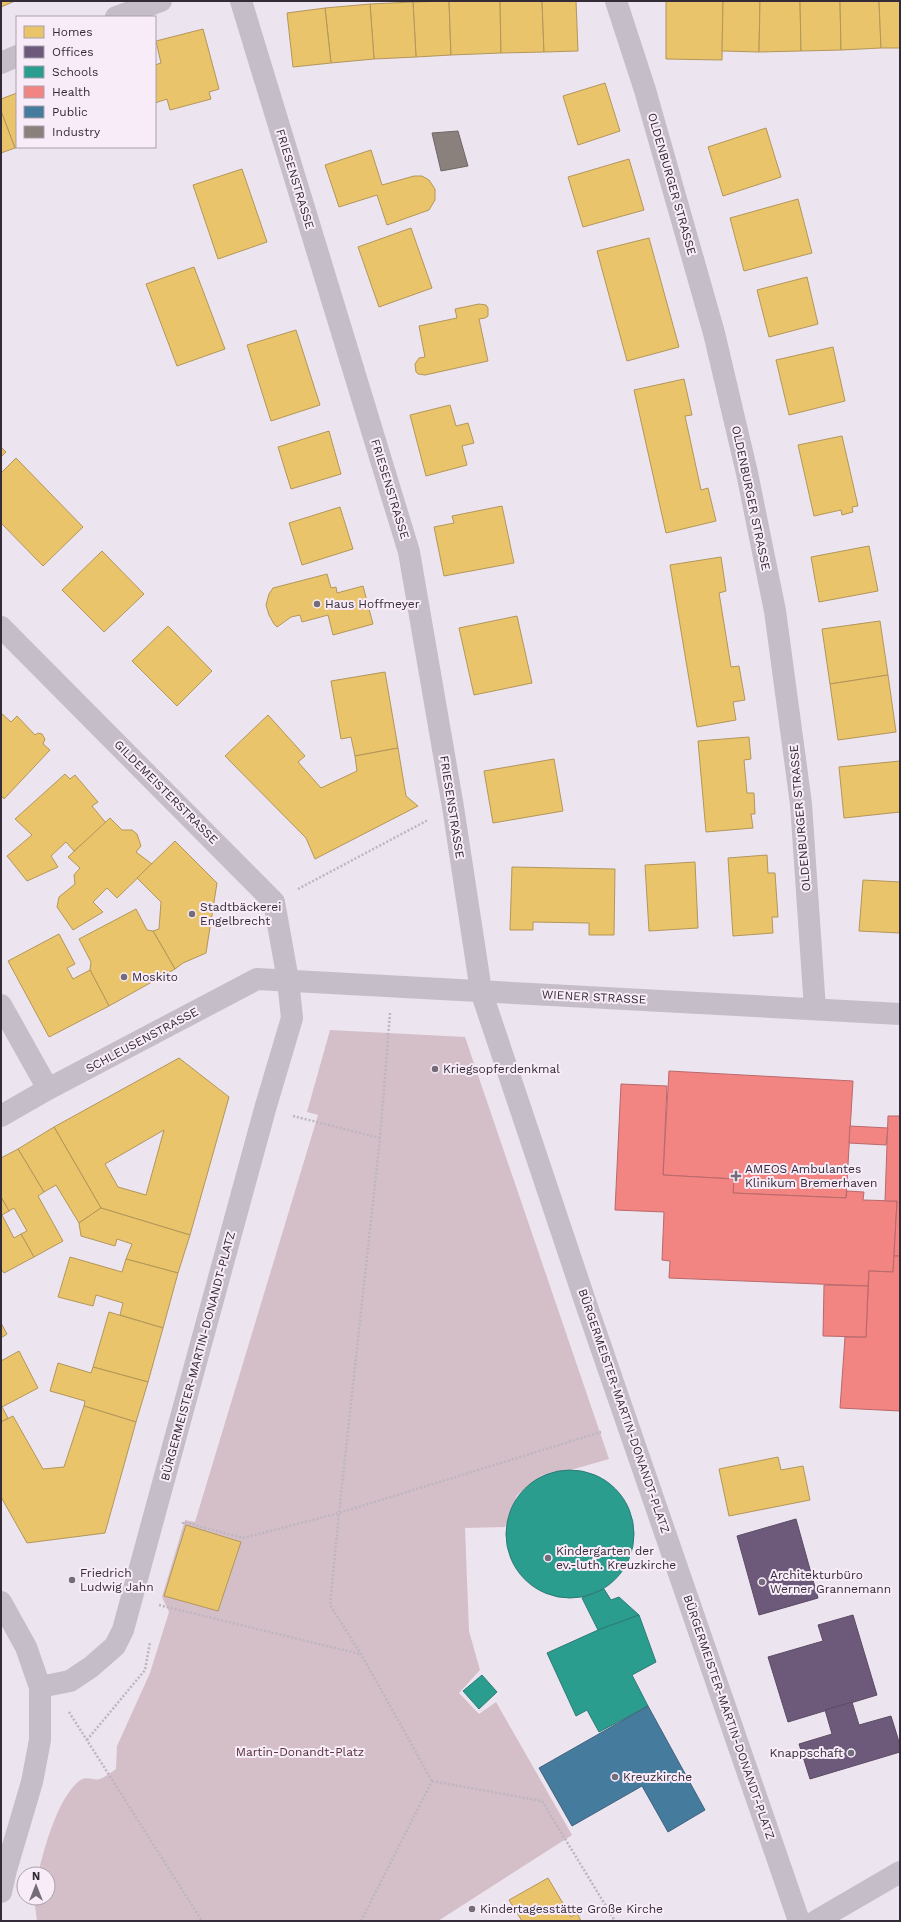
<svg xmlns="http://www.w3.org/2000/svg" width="901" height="1922" font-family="'Work Sans',sans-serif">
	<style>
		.green { fill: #d4bfc9 }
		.homes { fill: #e9c46a; stroke: #b3965b; fill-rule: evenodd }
		.offices { fill: #6d597a; stroke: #5c4b66 }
		.schools { fill: #2a9d8f; stroke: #2d7b75 }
		.health { fill: #f28482; stroke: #b9696c }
		.public { fill: #457b9d; stroke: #40637f }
		.industry { fill: #8a817c; stroke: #706768 }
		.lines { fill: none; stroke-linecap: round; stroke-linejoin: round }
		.path { stroke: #bdb5c0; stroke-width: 2.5; stroke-dasharray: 2 2; stroke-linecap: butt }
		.minor { stroke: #c5bdc7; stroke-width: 22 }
		.tertiary { stroke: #c5bdc7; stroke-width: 22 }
		.poi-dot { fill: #746c78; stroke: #f8ecf9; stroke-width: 1.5 }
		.labels { text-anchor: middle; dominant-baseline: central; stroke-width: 4; stroke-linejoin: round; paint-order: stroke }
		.street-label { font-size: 12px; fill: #342b38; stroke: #f8ecf9 }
		.poi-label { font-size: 12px; fill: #342b38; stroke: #f8ecf9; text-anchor: start }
		.park-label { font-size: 12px; fill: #55303a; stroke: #f8ecf9 }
	</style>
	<rect width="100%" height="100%" fill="#ece4ee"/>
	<path class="green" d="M330,1030l135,7 144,422 -35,10 -32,6 -25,20 -12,32 -40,1 4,103 11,39 -21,23 20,21 17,-12 76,133 -134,86h-401l-3,-23h14v-24h-10c7,-28 19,-74 41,-93 7,-6 14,0 21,-2 5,-2 12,-7 16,-10l1,-23 33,-73 19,-61 -7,-15 23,-77 10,2 123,-407 -11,-3z"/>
	<g class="homes">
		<polygon points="1,1 15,1 1,7"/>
		<polygon points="449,1 451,55 416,57 413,2"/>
		<polygon points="449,1 500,1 501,53 451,55"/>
		<polygon points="500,1 542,1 544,52 501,53"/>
		<polygon points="542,1 576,1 578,51 544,52"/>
		<polygon points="666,1 723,1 722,60 666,59"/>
		<polygon points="723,1 760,1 759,52 722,51"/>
		<polygon points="760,1 800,1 801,51 759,52"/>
		<polygon points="800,1 840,1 841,50 801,51"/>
		<polygon points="840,1 879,1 881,48 841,50"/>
		<polygon points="879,1 900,1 900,48 881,48"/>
		<polygon points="413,2 416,57 374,59 370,4"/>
		<polygon points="370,4 374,59 331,63 325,8"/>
		<polygon points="325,8 331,63 293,67 287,13"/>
		<polygon points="203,29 219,89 209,92 211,99 170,110 167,99 155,103 155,65 161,63 156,41"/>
		<polygon points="605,83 620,131 578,145 563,96"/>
		<polygon points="17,93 18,147 15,148 1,111 1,99"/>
		<polygon points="1,111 15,148 1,153"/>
		<polygon points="766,128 781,177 723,196 708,147"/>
		<polygon points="371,150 382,185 414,176 422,176 429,180 435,189 435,200 429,210 387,225 377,195 339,207 325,165"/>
		<polygon points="629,159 644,210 583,227 568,177"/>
		<polygon points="242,169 267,242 218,259 193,185"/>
		<polygon points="798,199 812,253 744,271 730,218"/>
		<polygon points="411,228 432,288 379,307 358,247"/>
		<polygon points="649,238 679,347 627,361 597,251"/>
		<polygon points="194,267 225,349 177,366 146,284"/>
		<polygon points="807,277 818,324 769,337 757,290"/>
		<polygon points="479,304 486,305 488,308 488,316 485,318 479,319 488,361 425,375 418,374 416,372 415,364 419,358 425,357 419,326 457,318 455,309"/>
		<polygon points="296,330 320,405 271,421 247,345"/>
		<polygon points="833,347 845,401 789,415 776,360"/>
		<polygon points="684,379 692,415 685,416 701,490 708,488 716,521 666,533 634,390"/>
		<polygon points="450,405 456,426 468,423 474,443 462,446 467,465 426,476 410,415"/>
		<polygon points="329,431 341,474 291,489 278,447"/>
		<polygon points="842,436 858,506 852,507 853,512 842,515 841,510 814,516 798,445"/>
		<polygon points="1,447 6,452 1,457"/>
		<polygon points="16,458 83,527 43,566 1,523 1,473"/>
		<polygon points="502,506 514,563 444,576 434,527 454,523 452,516"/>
		<polygon points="340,507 353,549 302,565 289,523"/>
		<polygon points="869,546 878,591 819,602 811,557"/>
		<polygon points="102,551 144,594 104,632 62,590"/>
		<polygon points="721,557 726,591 719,593 721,605 731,667 739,666 745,700 733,702 736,720 697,727 670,565"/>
		<polygon points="327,574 331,588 336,587 337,593 363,586 373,624 333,635 328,615 302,622 300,615 291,617 277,627 274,624 269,615 266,605 269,594 273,588"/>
		<polygon points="517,616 532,683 474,695 459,628"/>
		<polygon points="880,621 888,675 830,684 822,629"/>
		<polygon points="168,626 212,671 177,706 132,661"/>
		<polygon points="385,672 398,748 355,756 351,737 341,739 331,681"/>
		<polygon points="888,675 896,732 838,740 830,684"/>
		<polygon points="1,713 11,722 17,716 35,735 38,733 42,734 45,739 43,744 50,750 4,799 1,795"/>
		<polygon points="268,715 305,756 298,762 321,788 357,771 355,756 398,748 406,796 418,806 315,859 306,838 225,756"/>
		<polygon points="749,737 751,759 744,760 747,793 754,793 755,814 751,814 753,828 706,832 698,741"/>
		<polygon points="554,759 563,811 493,823 484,771"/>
		<polygon points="900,761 900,812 844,818 839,767"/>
		<polygon points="65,774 70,779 75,775 98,802 92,806 106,823 74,851 66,842 51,856 58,867 27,881 7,856 32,835 15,819"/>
		<polygon points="110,818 122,830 132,830 137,834 141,846 136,852 152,864 117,898 107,888 93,902 103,912 73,930 57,907 59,897 75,884 74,875 80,868 68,857"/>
		<polygon points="175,841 217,883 206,953 183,963 175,969 153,931 159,929 161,902 137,878"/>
		<polygon points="767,855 768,873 775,873 778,917 772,917 773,933 733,936 728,858"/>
		<polygon points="695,862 698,928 649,931 645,865"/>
		<polygon points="512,867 615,869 614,935 589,935 589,923 533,922 533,930 510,930"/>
		<polygon points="863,880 900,882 900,933 859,931"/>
		<polygon points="136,909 147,930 153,931 175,969 109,1006 90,970 91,962 79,939"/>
		<polygon points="59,934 75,964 67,968 73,979 90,970 109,1006 49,1037 8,961"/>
		<path d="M179,1058l50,39 -39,138 -89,-27 -47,-81zM164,1130l-18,65 -28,-8 -13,-23z"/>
		<polygon points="54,1127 101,1208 79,1223 56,1185 44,1192 18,1149"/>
		<polygon points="18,1149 44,1192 38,1196 63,1241 34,1257 21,1234 27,1231 14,1208 9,1211 1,1197 1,1158"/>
		<polygon points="1,1197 9,1211 2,1215 14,1238 21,1234 34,1257 4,1273 1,1269"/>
		<polygon points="101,1208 190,1235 178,1273 126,1259 132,1244 117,1239 115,1246 81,1236 79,1223"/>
		<polygon points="70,1257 122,1272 126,1259 178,1273 163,1328 120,1315 123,1303 96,1295 93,1306 58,1297"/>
		<polygon points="109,1312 163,1328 148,1382 93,1367"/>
		<polygon points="1,1323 7,1334 1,1338"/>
		<polygon points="19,1351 38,1388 2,1407 8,1418 1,1422 1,1361"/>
		<polygon points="58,1363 91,1373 93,1367 148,1382 136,1422 84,1406 85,1401 50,1391"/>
		<polygon points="84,1406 136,1422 105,1533 27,1543 1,1497 1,1422 13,1416 43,1469 64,1467"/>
		<polygon points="778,1457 781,1470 803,1466 810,1500 729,1516 719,1469"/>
		<polygon points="186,1525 241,1542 218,1611 164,1596"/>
		<polygon points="548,1878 571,1917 577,1913 581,1921 522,1921 509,1900"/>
	</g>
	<g class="offices">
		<polygon points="796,1519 818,1598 759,1615 737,1536"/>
		<polygon points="853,1615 877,1695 788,1722 768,1657 823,1641 818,1625"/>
		<polygon points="852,1702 859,1725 891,1716 900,1745 900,1752 810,1779 799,1744 832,1734 825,1710"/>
	</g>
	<g class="schools">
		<circle cx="570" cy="1534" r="64"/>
		<polygon points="604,1589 611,1600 619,1597 639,1615 598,1630 582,1598"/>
		<polygon points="639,1615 656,1662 632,1675 648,1706 599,1732 587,1710 576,1716 547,1653 598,1630"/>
		<polygon points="482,1675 497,1692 479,1709 463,1691"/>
	</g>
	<g class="health">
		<polygon points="669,1071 853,1081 846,1198 733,1193 734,1179 663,1175"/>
		<polygon points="621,1084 667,1086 663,1175 734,1179 733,1193 846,1198 847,1191 864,1192 863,1200 897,1201 893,1272 869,1271 868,1286 669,1278 670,1261 662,1260 664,1212 615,1210"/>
		<polygon points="888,1116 900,1116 900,1256 894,1256 897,1201 885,1201"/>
		<polygon points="850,1126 888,1128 886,1145 849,1143"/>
		<polygon points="894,1256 900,1256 900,1411 840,1408 845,1337 866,1337 869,1271 893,1272"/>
		<polygon points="824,1285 868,1286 866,1337 823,1336"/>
	</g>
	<polygon class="public" points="648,1706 705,1810 668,1832 642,1786 572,1826 539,1768"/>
	<polygon class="industry" points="458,131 468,166 441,171 432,133"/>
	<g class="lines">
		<g class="path">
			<polyline points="298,889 428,820"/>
			<polyline points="390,1013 380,1138 339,1513 330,1605 361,1654 432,1781"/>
			<polyline points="293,1116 380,1138"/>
			<polyline points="183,1524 183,1522 243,1538 339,1513 601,1432"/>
			<polyline points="159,1605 360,1654"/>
			<polyline points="69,1712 202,1921"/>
			<polyline points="87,1740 145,1670 150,1642"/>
			<polyline points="432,1781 542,1801 615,1921"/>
			<polyline points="361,1921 432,1781"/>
		</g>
		<g class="minor">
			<polyline points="241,1 409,552 453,807 481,991 585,1301 799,1921"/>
			<polyline points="616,1 645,90 714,333 747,473 775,611 801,804 815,1009"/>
			<polyline points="116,17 161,1"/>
			<polyline points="1,63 17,56"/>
			<polyline points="1,627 274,902 288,980 292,1018 265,1109 123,1630 115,1646 91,1667 70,1681 40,1687"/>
			<polyline points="1,1005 48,1089"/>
			<polyline points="816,1921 900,1872"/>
		</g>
		<g class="tertiary">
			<polyline points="1,1116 48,1089 257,979 900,1014"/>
			<polyline points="1,1602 26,1647 40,1687 40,1740 32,1782 6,1870 1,1892"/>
		</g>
	</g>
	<g class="poi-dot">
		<circle cx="317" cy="604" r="4"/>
		<circle cx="192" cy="914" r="4"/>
		<circle cx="124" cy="977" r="4"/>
		<circle cx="435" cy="1069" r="4"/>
		<path d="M734 1170h4v4h4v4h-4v4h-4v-4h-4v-4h4z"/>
		<circle cx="548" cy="1558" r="4"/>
		<circle cx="72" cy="1580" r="4"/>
		<circle cx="762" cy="1582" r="4"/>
		<circle cx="851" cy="1753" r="4"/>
		<circle cx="615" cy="1777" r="4"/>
		<circle cx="472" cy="1909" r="4"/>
	</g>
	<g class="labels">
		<g class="street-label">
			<text transform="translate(295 179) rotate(73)">FRIESENSTRASSE</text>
			<text transform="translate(672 184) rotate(74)">OLDENBURGER STRASSE</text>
			<text transform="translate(390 489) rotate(73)">FRIESENSTRASSE</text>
			<text transform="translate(751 498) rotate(78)">OLDENBURGER STRASSE</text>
			<text transform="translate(166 792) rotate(45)">GILDEMEISTERSTRASSE</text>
			<text transform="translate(452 807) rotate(81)">FRIESENSTRASSE</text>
			<text transform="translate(800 818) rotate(-95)">OLDENBURGER STRASSE</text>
			<text transform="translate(594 997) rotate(3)">WIENER STRASSE</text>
			<text transform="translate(142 1040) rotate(-28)">SCHLEUSENSTRASSE</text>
			<text transform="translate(198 1356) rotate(-75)">BÜRGERMEISTER-MARTIN-DONANDT-PLATZ</text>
			<text transform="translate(624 1411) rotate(71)">BÜRGERMEISTER-MARTIN-DONANDT-PLATZ</text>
			<text transform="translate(729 1717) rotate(71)">BÜRGERMEISTER-MARTIN-DONANDT-PLATZ</text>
		</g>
		<g class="poi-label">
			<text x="325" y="604">Haus Hoffmeyer</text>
			<text x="200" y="907">Stadtbäckerei<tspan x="200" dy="14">Engelbrecht</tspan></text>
			<text x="132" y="977">Moskito</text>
			<text x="443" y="1069">Kriegsopferdenkmal</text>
			<text x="745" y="1169">AMEOS Ambulantes<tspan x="745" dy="14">Klinikum Bremerhaven</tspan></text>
			<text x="556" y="1551">Kindergarten der<tspan x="556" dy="14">ev.-luth. Kreuzkirche</tspan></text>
			<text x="80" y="1573">Friedrich<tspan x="80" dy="14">Ludwig Jahn</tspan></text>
			<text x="770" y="1575">Architekturbüro<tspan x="770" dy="14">Werner Grannemann</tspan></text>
			<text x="843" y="1753" text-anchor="end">Knappschaft</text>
			<text x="623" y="1777">Kreuzkirche</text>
			<text x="480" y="1909">Kindertagesstätte Große Kirche</text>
		</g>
		<g class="park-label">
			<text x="300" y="1752">Martin-Donandt-Platz</text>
		</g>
	</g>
	<rect width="901" height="1922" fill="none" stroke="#342b38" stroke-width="4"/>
	<rect x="16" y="16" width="140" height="132" fill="#f8ecf9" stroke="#aa9fac"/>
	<rect x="24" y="26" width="20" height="12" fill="#e9c46a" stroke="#aa9fac"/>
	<text x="52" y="36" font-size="12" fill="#342b38">Homes</text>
	<rect x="24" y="46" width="20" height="12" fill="#6d597a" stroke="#aa9fac"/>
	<text x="52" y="56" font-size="12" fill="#342b38">Offices</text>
	<rect x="24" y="66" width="20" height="12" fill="#2a9d8f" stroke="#aa9fac"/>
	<text x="52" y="76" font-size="12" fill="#342b38">Schools</text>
	<rect x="24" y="86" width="20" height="12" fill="#f28482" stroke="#aa9fac"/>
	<text x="52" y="96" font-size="12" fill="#342b38">Health</text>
	<rect x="24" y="106" width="20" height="12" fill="#457b9d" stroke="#aa9fac"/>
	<text x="52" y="116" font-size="12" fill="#342b38">Public</text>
	<rect x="24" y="126" width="20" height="12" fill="#8a817c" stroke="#aa9fac"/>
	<text x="52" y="136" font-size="12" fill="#342b38">Industry</text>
	<g transform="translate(36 1886)"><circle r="19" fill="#f8ecf9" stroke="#aa9fac"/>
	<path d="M0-3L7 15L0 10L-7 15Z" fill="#746c78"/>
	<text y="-6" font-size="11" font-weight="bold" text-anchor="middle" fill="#342b38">N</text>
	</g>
</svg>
